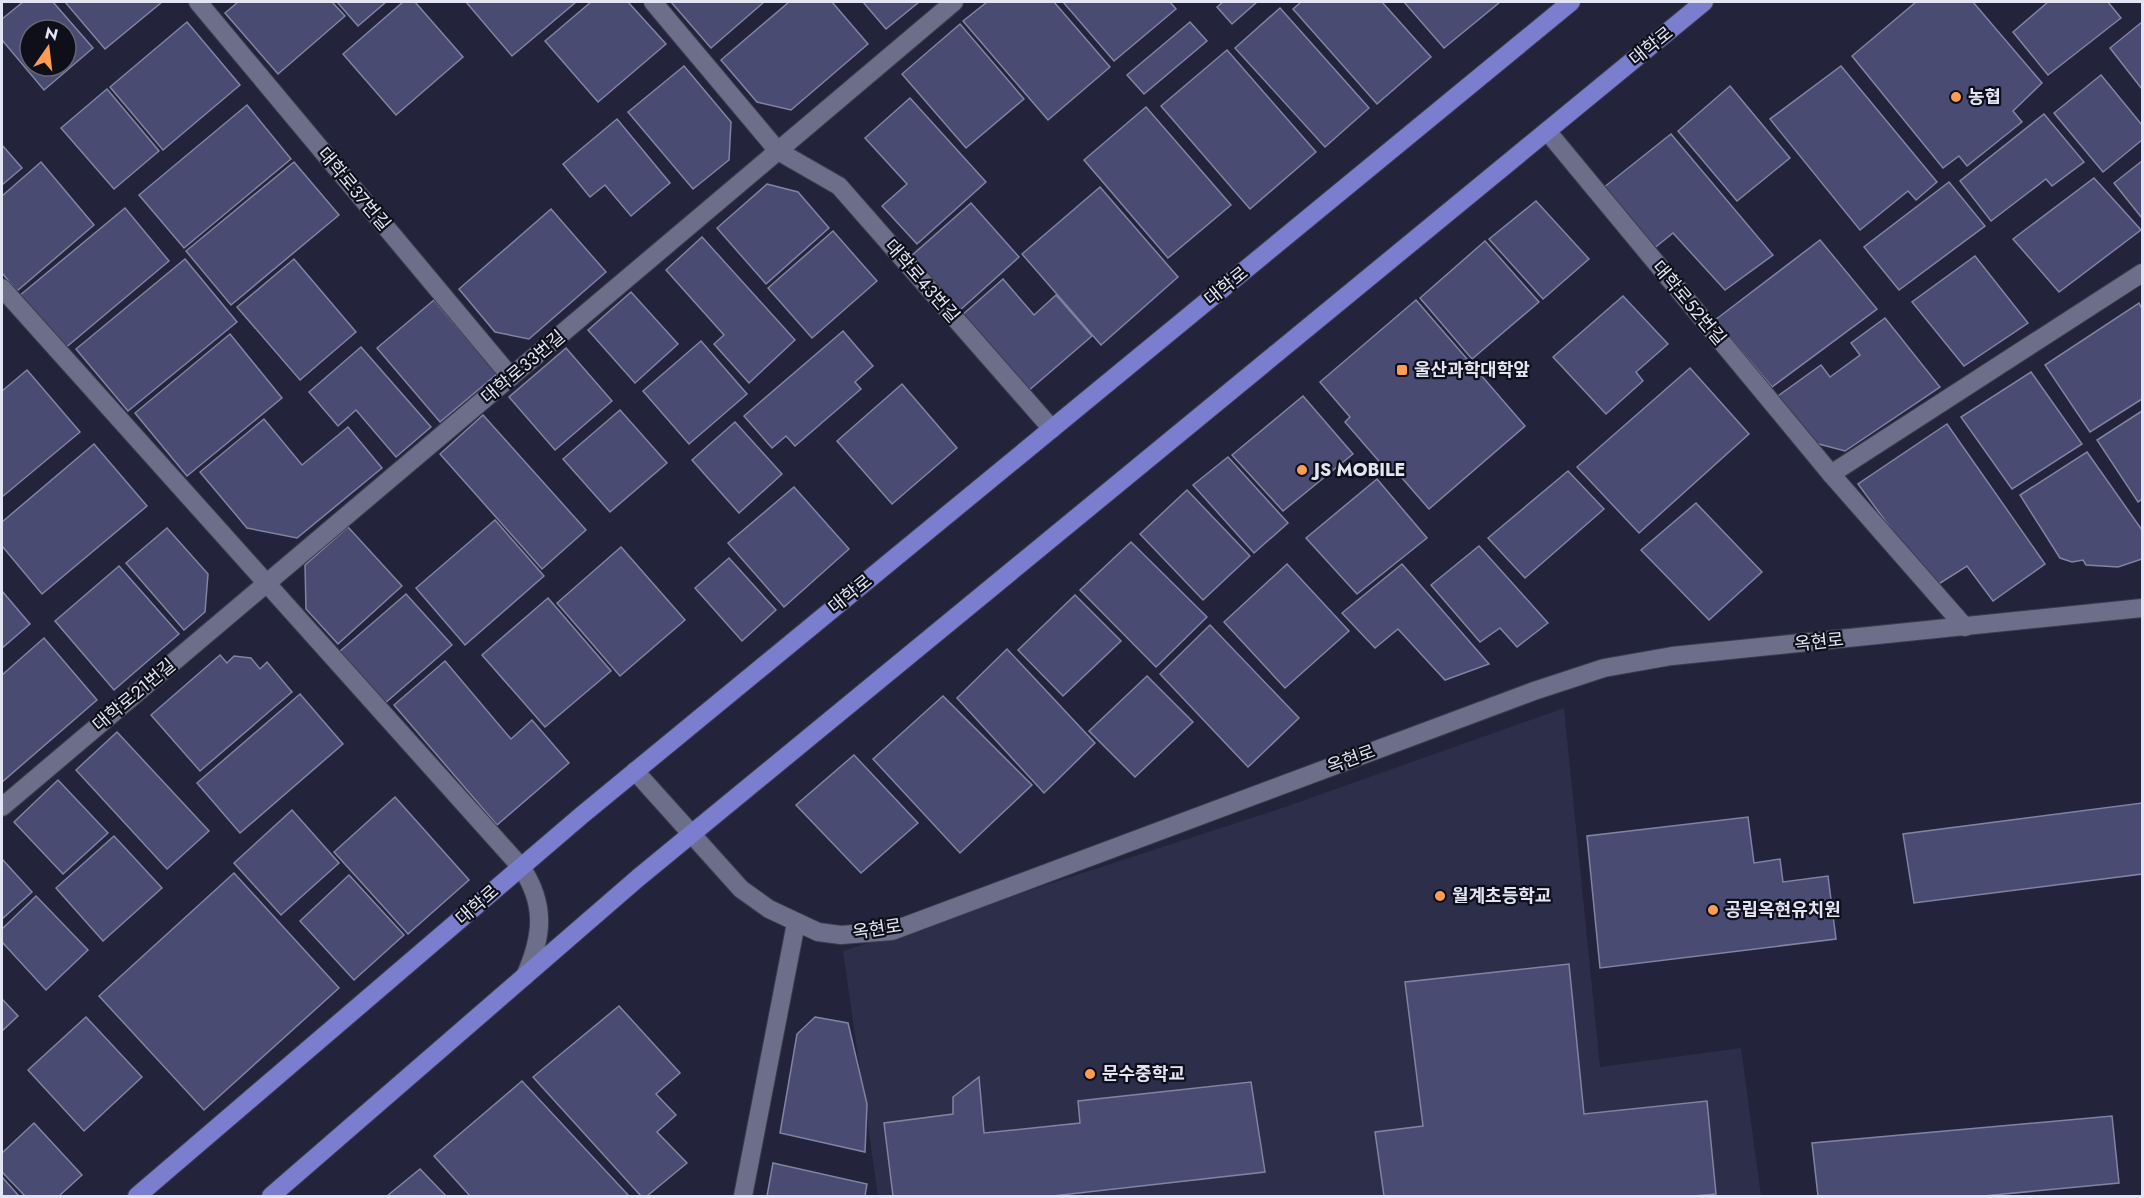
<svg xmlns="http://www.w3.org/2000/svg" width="2144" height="1198" font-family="Jost,'Noto Sans KR',sans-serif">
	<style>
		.built { fill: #2c2e4a }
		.building { fill: #494b73; stroke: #8184a0; stroke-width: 1.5; fill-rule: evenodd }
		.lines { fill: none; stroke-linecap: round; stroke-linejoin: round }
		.street-casing { stroke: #3c3d4f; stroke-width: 20 }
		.secondary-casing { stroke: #3c3d4f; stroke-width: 20 }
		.primary-casing { stroke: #3c3d4f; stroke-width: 20 }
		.street { stroke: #6d6f8a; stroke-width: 18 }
		.secondary { stroke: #6d6f8a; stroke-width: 18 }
		.primary { stroke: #7b7dce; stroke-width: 18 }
		.poi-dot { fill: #fc9d53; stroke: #0e0f19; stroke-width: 2 }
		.labels { text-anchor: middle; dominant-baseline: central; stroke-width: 4.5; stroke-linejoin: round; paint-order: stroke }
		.street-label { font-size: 18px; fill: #e3e5f4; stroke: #0e0f19 }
		.poi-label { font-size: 18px; font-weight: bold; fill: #e3e5f4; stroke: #0e0f19; text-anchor: start }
	</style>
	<rect width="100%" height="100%" fill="#23243b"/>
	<polygon class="built" points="1564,708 1600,1067 1741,1048 1761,1196 878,1196 843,951 1285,807"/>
	<g class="building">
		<path d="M23,2h30l40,46 -49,42 -42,-50v-21zM30,30h36v36h-36z"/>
		<polygon points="65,2 162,2 105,49"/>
		<polygon points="238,2 332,2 345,16 278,74 225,13"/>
		<polygon points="337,2 386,2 358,26"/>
		<polygon points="403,2 415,2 463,57 396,115 343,54"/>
		<polygon points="466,2 576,2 512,56"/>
		<polygon points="591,2 628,2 666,44 598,102 545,41"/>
		<polygon points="671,2 764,2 711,48"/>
		<polygon points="789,2 832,2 868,44 791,110 757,102 721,60"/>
		<polygon points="863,2 919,2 886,29"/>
		<polygon points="987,2 1054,2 1110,67 1048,120 963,21"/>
		<polygon points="1063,2 1170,2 1176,9 1114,61"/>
		<polygon points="1223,2 1257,2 1232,24 1217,7"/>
		<polygon points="1301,2 1382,2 1431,57 1377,104 1293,9"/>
		<polygon points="1404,2 1500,2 1444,48"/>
		<polygon points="1916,2 1973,2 2042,83 2013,111 2022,122 1967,166 1959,156 1943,168 1852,56"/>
		<polygon points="2048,2 2108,2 2121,18 2048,75 2013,32"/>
		<polygon points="1280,8 1369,108 1325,147 1235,48"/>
		<polygon points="187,22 240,85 163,150 110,87"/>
		<polygon points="1190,22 1207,41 1144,94 1127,75"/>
		<polygon points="2142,22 2142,89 2110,48"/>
		<polygon points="960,24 1024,99 966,148 902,74"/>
		<polygon points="1227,50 1316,152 1250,209 1161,106"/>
		<polygon points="684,66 731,122 729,160 693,189 628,112"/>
		<polygon points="1841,66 1937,182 1916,200 1908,191 1860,230 1770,119"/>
		<polygon points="2101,75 2142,125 2142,140 2103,172 2054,113"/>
		<polygon points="1730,86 1790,158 1737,201 1678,131"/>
		<polygon points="107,89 159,151 114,189 61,128"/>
		<polygon points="910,98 986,182 917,244 882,206 907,184 865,138"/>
		<polygon points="247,105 291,159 184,248 139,195"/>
		<polygon points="1146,107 1231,205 1168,258 1084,160"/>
		<polygon points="2044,114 2084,162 2052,186 2046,179 1991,221 1960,181"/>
		<polygon points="617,119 670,183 631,216 605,185 590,197 563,164"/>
		<polygon points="1671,134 1773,255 1725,290 1673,233 1652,250 1603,188"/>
		<polygon points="2,145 22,168 2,185"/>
		<polygon points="2142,161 2142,218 2114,183"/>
		<polygon points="41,162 94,225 17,291 2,273 2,196"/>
		<polygon points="294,162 339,215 231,305 186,251"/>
		<polygon points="2094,178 2141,230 2059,292 2013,239"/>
		<polygon points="1949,182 1985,226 1899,290 1864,247"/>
		<polygon points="767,184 798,192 829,228 766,284 717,228"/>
		<polygon points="1100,187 1178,277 1101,345 1022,254"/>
		<polygon points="1536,201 1589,259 1543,299 1489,239"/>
		<polygon points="971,203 1019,257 959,311 910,257"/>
		<polygon points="125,208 169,261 64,349 19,296"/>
		<polygon points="551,209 606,272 529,339 495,332 459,289"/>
		<polygon points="833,231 877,281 812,338 768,288"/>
		<polygon points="702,237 795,340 749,383 714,344 724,335 666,270"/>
		<polygon points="1820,240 1877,309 1772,387 1715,320"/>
		<polygon points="1485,241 1539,302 1472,359 1420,298"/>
		<polygon points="1975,256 2028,323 1964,366 1912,302"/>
		<polygon points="185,259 237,322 128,411 76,349"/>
		<polygon points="294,259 356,332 300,380 237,307"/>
		<polygon points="1003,279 1034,315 1056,295 1092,336 1027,392 961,316"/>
		<polygon points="631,292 678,344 635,383 588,330"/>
		<polygon points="1623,296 1668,344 1636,372 1643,381 1606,414 1553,357"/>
		<polygon points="434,300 497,374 440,422 377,348"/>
		<polygon points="1416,300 1525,426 1429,509 1395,470 1391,475 1345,422 1350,417 1320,382"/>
		<polygon points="2139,303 2142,309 2142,399 2090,432 2045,365"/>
		<polygon points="1885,318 1940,387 1845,451 1815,443 1778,396 1821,365 1830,377 1860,355 1851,343"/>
		<polygon points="843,331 873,366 855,382 861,389 795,446 786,436 772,448 744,416"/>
		<polygon points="230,334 282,398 187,476 135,413"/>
		<polygon points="701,341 747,394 689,444 643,391"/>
		<polygon points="361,347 431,427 396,457 356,410 338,426 309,392"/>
		<polygon points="566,348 612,401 555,450 509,397"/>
		<polygon points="1690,368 1749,434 1639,533 1577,467"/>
		<polygon points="27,370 80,432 2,497 2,391"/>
		<polygon points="2031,372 2082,444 2012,489 1961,417"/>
		<polygon points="902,384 957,448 892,504 837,441"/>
		<polygon points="1303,396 1353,454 1283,511 1232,455"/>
		<polygon points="620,410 667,463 610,512 563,459"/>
		<polygon points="2142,411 2142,499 2138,502 2097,440"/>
		<polygon points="483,415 586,530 542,569 440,454"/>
		<polygon points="264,419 302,465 348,427 382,468 297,538 247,528 200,472"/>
		<polygon points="735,422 782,474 739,513 692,460"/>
		<polygon points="1947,424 2045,564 1993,601 1967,566 1934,587 1858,484"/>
		<polygon points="94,444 147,506 42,594 2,546 2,522"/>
		<polygon points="2087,452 2142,530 2142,559 2118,567 2086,565 2083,560 2072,562 2060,558 2020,495"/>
		<polygon points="1228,457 1288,523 1254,553 1193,485"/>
		<polygon points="1568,471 1604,509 1525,578 1488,538"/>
		<polygon points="1377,479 1427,538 1357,594 1306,538"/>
		<polygon points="794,487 849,549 784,607 728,543"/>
		<polygon points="1187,490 1250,556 1203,600 1140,534"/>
		<polygon points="1696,503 1762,572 1709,620 1641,550"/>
		<polygon points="495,520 544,576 465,645 416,588"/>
		<polygon points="348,527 402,586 338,644 306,609 305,565"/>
		<polygon points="167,528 208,574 205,612 184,630 126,563"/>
		<polygon points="1131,542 1207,617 1156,667 1080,590"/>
		<polygon points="1479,546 1548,623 1517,647 1500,628 1480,642 1431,585"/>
		<polygon points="621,547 685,620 620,676 557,603"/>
		<polygon points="729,558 776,610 742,641 695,588"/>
		<polygon points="1287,564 1349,631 1285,688 1224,622"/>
		<polygon points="1402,564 1489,664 1445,680 1398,629 1375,648 1342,613"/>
		<polygon points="119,566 179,634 114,690 55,621"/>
		<polygon points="2,591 30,624 2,648"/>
		<polygon points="406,594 452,645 384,704 339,652"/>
		<polygon points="1075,595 1121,641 1063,696 1018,650"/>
		<polygon points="548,598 611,671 545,727 482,655"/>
		<polygon points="1210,625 1299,718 1248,767 1160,674"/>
		<polygon points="44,638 97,700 2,782 2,675"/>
		<polygon points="1007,649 1095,743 1044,793 957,698"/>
		<polygon points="220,655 227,663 234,656 251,658 260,669 267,662 292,692 200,771 151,715"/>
		<polygon points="445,661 511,739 532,720 569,763 497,825 394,705"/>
		<polygon points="1147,676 1193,722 1135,777 1089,731"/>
		<polygon points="300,694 343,744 240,833 197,783"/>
		<polygon points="943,696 1032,785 960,853 873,759"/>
		<polygon points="117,732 209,831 167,869 76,770"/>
		<polygon points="854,755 918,823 861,873 796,805"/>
		<polygon points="58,780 108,833 63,874 14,822"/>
		<polygon points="395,797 469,880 408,934 334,852"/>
		<polygon points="2142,803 2142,874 1914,903 1903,834"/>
		<polygon points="292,810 339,863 281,915 234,863"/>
		<polygon points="1748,817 1754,863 1780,859 1783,882 1828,876 1836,939 1600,968 1587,836"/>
		<polygon points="114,836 162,888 103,941 56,888"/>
		<polygon points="2,859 32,892 2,919"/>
		<polygon points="234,873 339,988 204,1110 99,996"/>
		<polygon points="349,875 404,935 354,980 300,921"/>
		<polygon points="36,896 88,950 46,990 2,942 2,929"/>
		<polygon points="1569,964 1584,1114 1707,1101 1716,1194 1693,1196 1384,1196 1375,1132 1423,1126 1405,982"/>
		<polygon points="2,999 18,1016 2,1031"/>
		<polygon points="619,1006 680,1073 656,1094 676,1115 657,1132 687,1163 647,1196 641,1196 533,1077"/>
		<polygon points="86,1017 142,1077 84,1131 28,1070"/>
		<polygon points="815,1017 848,1023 867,1104 865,1152 780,1133 797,1034"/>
		<polygon points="979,1077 984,1133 1080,1123 1078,1101 1251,1082 1265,1172 1052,1196 893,1196 884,1123 953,1114 953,1097"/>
		<polygon points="522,1081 629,1196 470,1196 434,1156"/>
		<polygon points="2112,1116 2119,1183 1983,1196 1818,1196 1812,1143"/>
		<polygon points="34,1123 82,1175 59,1196 25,1196 2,1172 2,1153"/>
		<polygon points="773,1163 867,1184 865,1196 767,1196"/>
		<polygon points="420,1169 446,1196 387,1196"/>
		<polygon points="2,1177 19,1196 2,1196"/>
	</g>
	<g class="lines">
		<g class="street-casing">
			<g id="street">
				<polyline points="198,2 511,377"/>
				<polyline points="653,2 778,151 839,186 1052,429"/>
				<polyline points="1547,131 1831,474 1965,627"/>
				<path d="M2,288l519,579c25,37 22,69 4,109"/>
				<polyline points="1831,474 2142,273"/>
				<polyline points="2,807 954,2"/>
				<polyline points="743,1196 796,923"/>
			</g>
		</g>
		<g class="secondary-casing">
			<polyline id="secondary" points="635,771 741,889 769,909 818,932 841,935 892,931 1534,691 1604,668 1672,656 2142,608"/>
		</g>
		<g class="primary-casing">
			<g id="primary">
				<polyline points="137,1196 582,815 1571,2"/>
				<polyline points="271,1196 638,878 1704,2"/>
			</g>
		</g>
		<use href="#street" class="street"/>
		<use href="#secondary" class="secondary"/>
		<use href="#primary" class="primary"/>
	</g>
	<g class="poi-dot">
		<circle cx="1956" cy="97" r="6"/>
		<rect x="1396" y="364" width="12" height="12" rx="3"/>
		<circle cx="1302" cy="470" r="6"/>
		<circle cx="1440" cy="896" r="6"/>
		<circle cx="1713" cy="910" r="6"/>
		<circle cx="1090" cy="1074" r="6"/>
	</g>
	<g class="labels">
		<g class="street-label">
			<text transform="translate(1651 46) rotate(-39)">대학로</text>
			<text transform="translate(354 189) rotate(50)">대학로37번길</text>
			<text transform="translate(922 281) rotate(49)">대학로43번길</text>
			<text transform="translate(1226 286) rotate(-39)">대학로</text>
			<text transform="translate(1689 303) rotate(50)">대학로52번길</text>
			<text transform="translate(523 367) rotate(-40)">대학로33번길</text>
			<text transform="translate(850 594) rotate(-39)">대학로</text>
			<text transform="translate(1819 642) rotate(-6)">옥현로</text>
			<text transform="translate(134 695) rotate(-40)">대학로21번길</text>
			<text transform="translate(1351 759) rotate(-20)">옥현로</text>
			<text transform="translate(477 905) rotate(-41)">대학로</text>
			<text transform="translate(877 929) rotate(-9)">옥현로</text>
		</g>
		<g class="poi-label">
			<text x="1968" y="97">농협</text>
			<text x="1414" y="370">울산과학대학앞</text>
			<text x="1314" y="470">JS MOBILE</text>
			<text x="1452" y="896">월계초등학교</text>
			<text x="1725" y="910">공립옥현유치원</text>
			<text x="1102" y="1074">문수중학교</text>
		</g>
	</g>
	<rect width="2144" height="1198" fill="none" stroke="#e3e5f4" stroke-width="6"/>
	<g transform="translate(48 48) rotate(14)"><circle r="28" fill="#0e0f19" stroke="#636571" stroke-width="1.5"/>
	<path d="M0-4.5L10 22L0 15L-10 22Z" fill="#fc9d53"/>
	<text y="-9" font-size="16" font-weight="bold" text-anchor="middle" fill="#e3e5f4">N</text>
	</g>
</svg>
